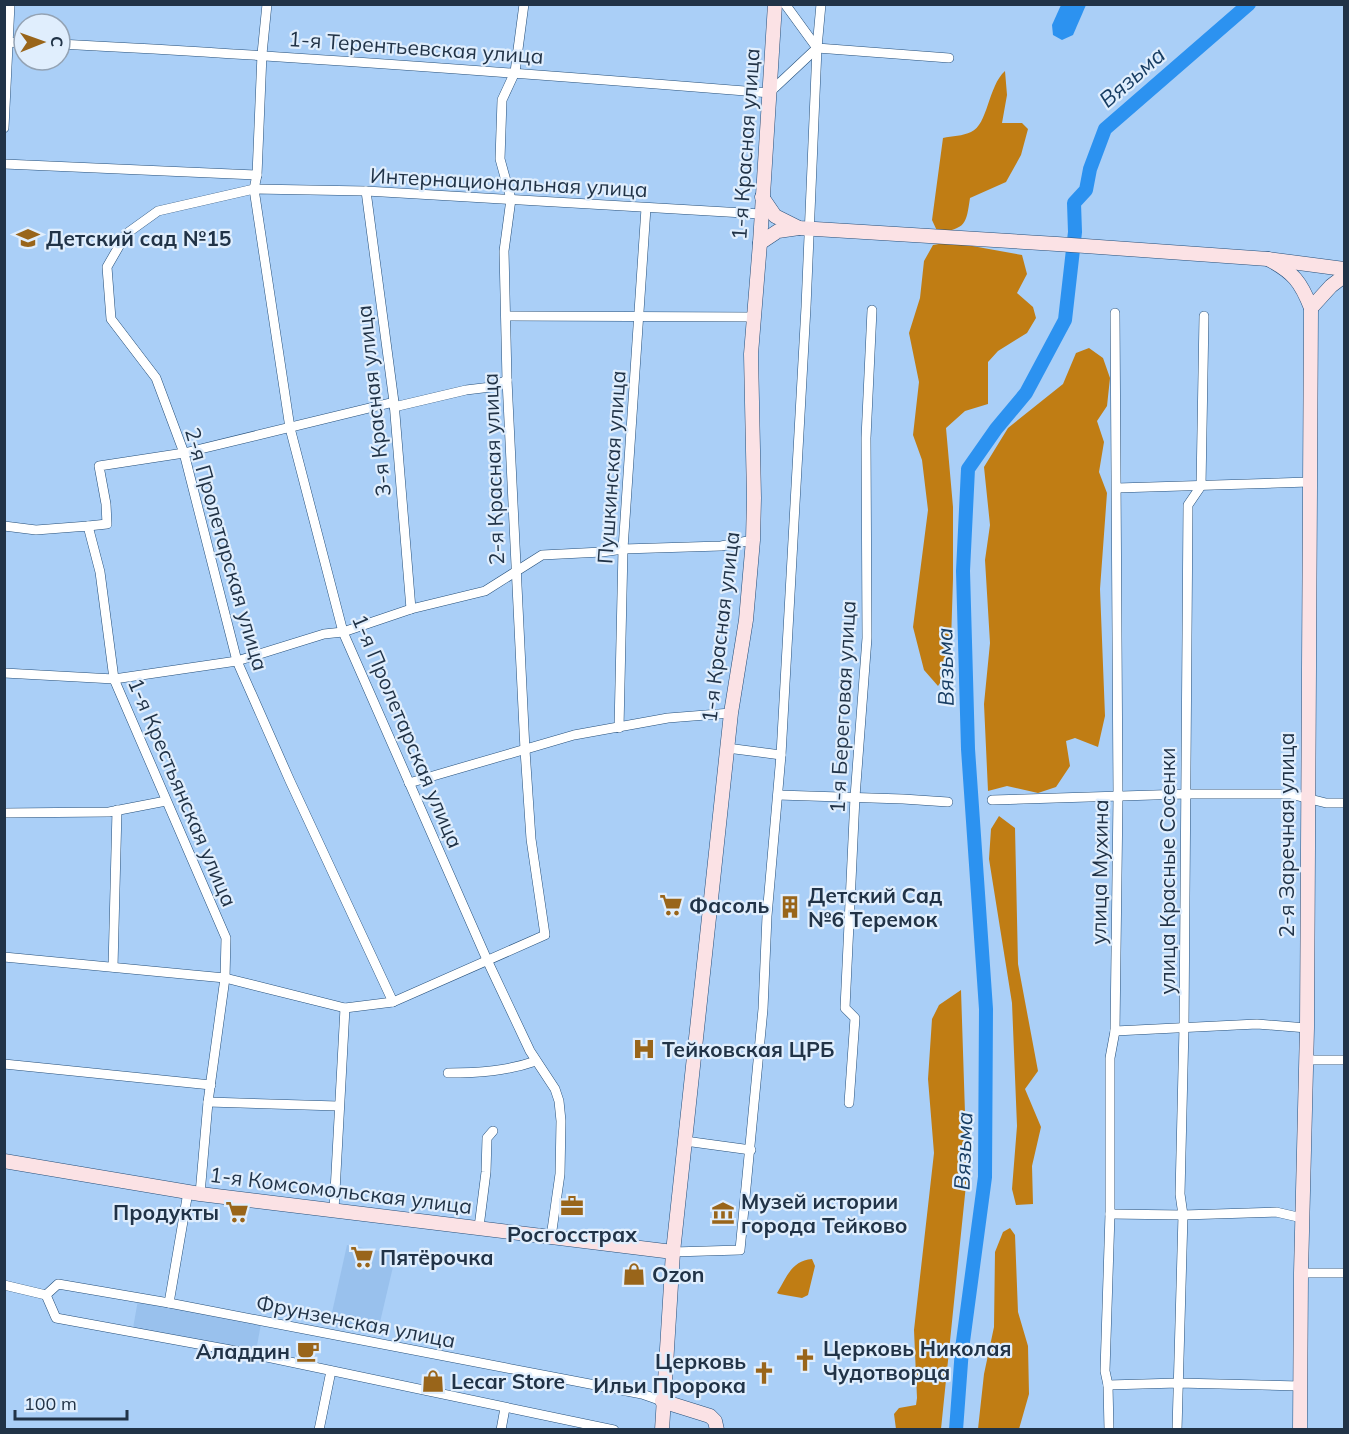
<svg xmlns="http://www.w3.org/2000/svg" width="1349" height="1434" font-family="Mulish,sans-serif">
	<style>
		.built { fill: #99c1ed }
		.forest { fill: #c07d14 }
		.water { fill: #2c92f0 }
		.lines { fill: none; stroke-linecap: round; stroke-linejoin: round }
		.river { stroke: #2c92f0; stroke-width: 14 }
		.street-casing { stroke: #254f7a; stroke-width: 10 }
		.secondary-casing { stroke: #254f7a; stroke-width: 15 }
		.street { stroke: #fff; stroke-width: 9 }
		.secondary { stroke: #fbe2e5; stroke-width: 14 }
		.labels { text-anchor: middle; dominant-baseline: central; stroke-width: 4.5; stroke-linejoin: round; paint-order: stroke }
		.street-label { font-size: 21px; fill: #213347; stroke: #e0eefd }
		.poi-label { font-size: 21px; font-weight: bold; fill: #213347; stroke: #e0eefd; text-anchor: start }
		.water-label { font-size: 22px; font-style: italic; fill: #173d63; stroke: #e0eefd }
	</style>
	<rect width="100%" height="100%" fill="#aacff7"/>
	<g class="built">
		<polygon points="347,1245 396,1254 377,1335 329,1326"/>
		<polygon points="138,1300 261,1324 256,1351 133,1328"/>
	</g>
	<g class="forest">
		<path d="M1005,71l2,24 -5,28h20l6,6 -7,26 -15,27 -36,16c-4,27 -4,30 -32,35l-6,-13 11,-82c9,-2 20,-2 28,-6 17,-7 17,-46 34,-61z"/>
		<polygon points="950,242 1022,255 1027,274 1017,293 1033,307 1036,318 1027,333 998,351 988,362 988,404 965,411 946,428 953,507 953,579 951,642 946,674 938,686 924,670 913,627 928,510 922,460 913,435 919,382 909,333 920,298 924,261 933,245"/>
		<polygon points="1089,348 1103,358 1110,378 1107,406 1097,421 1104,442 1099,472 1107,493 1100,589 1105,716 1098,747 1075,738 1066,741 1070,766 1056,787 1038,793 1007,786 988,791 984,704 990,643 985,560 990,525 984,467 1008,428 1063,384 1076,353"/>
		<polygon points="999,816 1015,828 1018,964 1038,1071 1025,1089 1041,1127 1032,1166 1033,1204 1016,1205 1012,1189 1017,1126 1012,1003 989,859 991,829"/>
		<polygon points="961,990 967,1175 941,1429 896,1429 894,1414 899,1408 916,1405 917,1398 914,1330 934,1153 928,1079 932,1019 939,1005"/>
		<polygon points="1010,1228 1015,1235 1018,1312 1028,1346 1029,1394 1019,1429 978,1429 984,1374 994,1327 995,1252 1003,1232"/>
		<path d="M812,1259l3,7 -7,29 -6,3 -23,-4 -2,-1c10,-16 14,-32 35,-34z"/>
	</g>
	<polygon class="water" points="1061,5 1086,5 1073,35 1062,40 1053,35 1052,25"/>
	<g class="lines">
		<polyline class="river" points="956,1430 962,1349 985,1177 986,1009 968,749 963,571 968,469 996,429 1026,393 1065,320 1075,232 1074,203 1086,190 1090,169 1105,129 1249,4"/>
		<g class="street-casing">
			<g id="street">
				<polyline points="267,4 262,54 257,175 254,189 290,428 343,632 488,962 530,1051 555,1089 559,1101 561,1121 560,1174 551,1237"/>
				<polyline points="785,4 817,48 949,58"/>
				<polyline points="5,42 24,43"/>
				<path d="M60,44c237,12 473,30 709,49l48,-45"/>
				<polyline points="4,128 10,4"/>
				<polyline points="4,164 257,175"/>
				<polyline points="366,191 394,402 411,609"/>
				<polyline points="506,316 754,317"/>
				<polyline points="394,407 466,390 491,387 507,380"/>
				<polyline points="1117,488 1309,482"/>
				<polyline points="4,526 36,530 88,526 100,572 114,679 226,938 225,978 208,1102 200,1194"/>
				<polyline points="88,526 107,524 106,504 99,466 184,453 394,402"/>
				<polyline points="4,673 114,679 237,661 324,634 343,632 411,609 485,591 542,555 602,552 623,549 721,546 753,540"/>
				<polyline points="619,728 623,549 646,208"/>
				<polyline points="727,748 781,755"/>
				<polyline points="409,783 574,735 668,718 731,713"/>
				<polyline points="778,795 903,799 948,802"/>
				<polyline points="992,800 1186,794 1290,794 1326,803 1344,803"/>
				<polyline points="4,813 109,812 166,801"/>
				<polyline points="4,957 225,978 345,1008 393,1002 545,935 531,839 525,750 507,380 504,251 511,199 500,159 502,100 515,72 524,4"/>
				<polyline points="113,967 117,810"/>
				<polyline points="393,1002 290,781 237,661 184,453 156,378 111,319 107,267 126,234 158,211 254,189 366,191 761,214"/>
				<polyline points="1115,1031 1257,1024 1307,1028"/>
				<polyline points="1306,1060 1344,1060"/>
				<polyline points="4,1064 211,1085"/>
				<path d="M448,1073c31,0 59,-2 88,-12"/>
				<polyline points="208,1102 338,1106"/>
				<polyline points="849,1103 855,1018 845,1008 855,797 867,638 866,438 872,310"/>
				<polyline points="685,1141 751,1150"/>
				<polyline points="334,1210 345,1008"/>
				<polyline points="1110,1214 1183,1215 1276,1212 1302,1218"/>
				<polyline points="479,1227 486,1172 487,1138 493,1131"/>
				<polyline points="673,1252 740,1250 763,1009 767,916 781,755 806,307 817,48 821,4"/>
				<polyline points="1301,1273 1344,1273"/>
				<polyline points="4,1285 46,1295 56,1318 247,1353 614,1430"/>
				<polyline points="46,1295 58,1284 169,1303 642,1394 662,1401"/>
				<polyline points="169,1303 188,1192"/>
				<polyline points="1108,1385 1178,1383 1300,1386"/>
				<polyline points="319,1430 331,1371"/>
				<polyline points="501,1430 505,1408"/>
				<polyline points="1109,1430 1108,1385 1105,1371 1110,1214 1110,1058 1115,1031 1118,797 1115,313"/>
				<polyline points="1177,1430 1183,1215 1180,1194 1184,1027 1188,505 1201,486 1204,316"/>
			</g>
		</g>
		<g class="secondary-casing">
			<g id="secondary">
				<polyline points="762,197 775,216 799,228 1057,244 1268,259 1344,269"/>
				<polyline points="760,243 778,231 799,228"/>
				<path d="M1268,259c25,13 33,23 43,49l-4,720 -6,245 -1,157"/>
				<polyline points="1311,308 1331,286 1344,276"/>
				<polyline points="4,1161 200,1194 673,1252"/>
				<polyline points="662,1401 710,1416 715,1421 717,1430"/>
				<polyline points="662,1430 673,1252 731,713 746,620 753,540 754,498 751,354 760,243 775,4"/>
			</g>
		</g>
		<use href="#street" class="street"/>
		<use href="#secondary" class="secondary"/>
	</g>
	<defs>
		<g id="school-bare" transform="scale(1.8)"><path d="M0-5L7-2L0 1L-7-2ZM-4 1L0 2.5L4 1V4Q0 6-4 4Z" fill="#99651a" stroke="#e0eefd" stroke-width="2.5" paint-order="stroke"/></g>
		<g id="supermarket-bare" transform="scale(1.8)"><path d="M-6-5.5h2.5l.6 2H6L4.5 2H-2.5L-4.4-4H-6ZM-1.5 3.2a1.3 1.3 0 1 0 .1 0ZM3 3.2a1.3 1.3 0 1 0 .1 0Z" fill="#99651a" stroke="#e0eefd" stroke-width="2.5" paint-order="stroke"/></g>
		<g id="building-bare" transform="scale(1.8)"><path d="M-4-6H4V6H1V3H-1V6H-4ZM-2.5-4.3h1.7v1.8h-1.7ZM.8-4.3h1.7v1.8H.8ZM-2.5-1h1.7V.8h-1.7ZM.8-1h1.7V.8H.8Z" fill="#99651a" stroke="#e0eefd" stroke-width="2.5" paint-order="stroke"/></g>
		<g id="hospital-bare" transform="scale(1.8)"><path d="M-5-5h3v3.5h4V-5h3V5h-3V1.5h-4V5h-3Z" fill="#99651a" stroke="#e0eefd" stroke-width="2.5" paint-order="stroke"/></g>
		<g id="office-bare" transform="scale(1.8)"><path d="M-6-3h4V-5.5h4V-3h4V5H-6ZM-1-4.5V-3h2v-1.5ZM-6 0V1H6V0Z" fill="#99651a" stroke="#e0eefd" stroke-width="2.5" paint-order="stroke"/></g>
		<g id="museum-bare" transform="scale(1.8)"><path d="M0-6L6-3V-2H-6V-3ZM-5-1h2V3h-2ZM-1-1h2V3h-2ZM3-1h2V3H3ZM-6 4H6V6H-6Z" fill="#99651a" stroke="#e0eefd" stroke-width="2.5" paint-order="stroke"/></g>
		<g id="shop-bare" transform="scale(1.8)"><path d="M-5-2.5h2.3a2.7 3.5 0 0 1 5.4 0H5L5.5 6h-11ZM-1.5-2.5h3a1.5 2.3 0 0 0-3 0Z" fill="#99651a" stroke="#e0eefd" stroke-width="2.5" paint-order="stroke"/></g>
		<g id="cafe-bare" transform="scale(1.8)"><path d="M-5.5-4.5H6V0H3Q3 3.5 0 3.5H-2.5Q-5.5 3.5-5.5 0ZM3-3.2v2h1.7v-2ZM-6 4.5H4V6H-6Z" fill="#99651a" stroke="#e0eefd" stroke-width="2.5" paint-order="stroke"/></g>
		<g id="church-bare" transform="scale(1.8)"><path d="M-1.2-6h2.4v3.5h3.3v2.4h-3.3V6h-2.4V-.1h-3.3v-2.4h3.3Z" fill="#99651a" stroke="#e0eefd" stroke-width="2.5" paint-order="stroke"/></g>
	</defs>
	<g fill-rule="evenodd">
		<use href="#school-bare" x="28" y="238"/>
		<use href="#supermarket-bare" x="671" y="905"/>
		<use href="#building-bare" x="790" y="907"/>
		<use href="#hospital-bare" x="644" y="1049"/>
		<use href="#office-bare" x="572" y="1206"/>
		<use href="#supermarket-bare" x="237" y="1212"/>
		<use href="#museum-bare" x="723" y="1213"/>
		<use href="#supermarket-bare" x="362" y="1257"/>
		<use href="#shop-bare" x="634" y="1274"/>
		<use href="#cafe-bare" x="308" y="1351"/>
		<use href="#church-bare" x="805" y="1360"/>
		<use href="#church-bare" x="764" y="1373"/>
		<use href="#shop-bare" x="433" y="1381"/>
	</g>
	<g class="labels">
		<g class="street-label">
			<text transform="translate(416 47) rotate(4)">1-я Терентьевская улица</text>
			<text transform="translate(745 144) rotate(-86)">1-я Красная улица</text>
			<text transform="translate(509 182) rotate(3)">Интернациональная улица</text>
			<text transform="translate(373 401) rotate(-96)">3-я Красная улица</text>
			<text transform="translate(611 467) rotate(-86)">Пушкинская улица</text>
			<text transform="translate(493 469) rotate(-92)">2-я Красная улица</text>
			<text transform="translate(227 549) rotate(74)">2-я Пролетарская улица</text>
			<text transform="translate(720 627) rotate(-83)">1-я Красная улица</text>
			<text transform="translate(842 707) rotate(-87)">1-я Береговая улица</text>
			<text transform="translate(408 731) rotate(67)">1-я Пролетарская улица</text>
			<text transform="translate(183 792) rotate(67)">1-я Крестьянская улица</text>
			<text transform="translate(1286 835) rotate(-90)">2-я Заречная улица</text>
			<text transform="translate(1167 871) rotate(-90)">улица Красные Сосенки</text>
			<text transform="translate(1099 872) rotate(-89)">улица Мухина</text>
			<text transform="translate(341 1190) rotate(7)">1-я Комсомольская улица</text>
			<text transform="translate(356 1321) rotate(11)">Фрунзенская улица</text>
		</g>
		<g class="poi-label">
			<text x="46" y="238">Детский сад №15</text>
			<text x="808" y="895">Детский Сад<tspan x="808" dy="24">№6 Теремок</tspan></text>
			<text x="689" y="905">Фасоль</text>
			<text x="662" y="1049">Тейковская ЦРБ</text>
			<text x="741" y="1201">Музей истории<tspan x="741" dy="24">города Тейково</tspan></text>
			<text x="219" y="1212" text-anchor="end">Продукты</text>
			<text x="572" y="1234" text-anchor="middle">Росгосстрах</text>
			<text x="380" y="1257">Пятёрочка</text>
			<text x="652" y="1274">Ozon</text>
			<text x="823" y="1348">Церковь Николая<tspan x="823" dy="24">Чудотворца</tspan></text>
			<text x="290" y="1351" text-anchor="end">Аладдин</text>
			<text x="746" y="1361" text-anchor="end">Церковь<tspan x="746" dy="24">Ильи Пророка</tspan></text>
			<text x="451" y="1381">Lecar Store</text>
		</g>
		<g class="water-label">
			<text transform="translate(1132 77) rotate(-41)">Вязьма</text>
			<text transform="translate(945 667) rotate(-91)">Вязьма</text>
			<text transform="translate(963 1151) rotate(-88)">Вязьма</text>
		</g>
	</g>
	<rect width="1349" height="1434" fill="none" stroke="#213347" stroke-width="12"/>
	<g transform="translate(42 42) rotate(89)"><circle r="28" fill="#e0eefd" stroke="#94a3b4" stroke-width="1.5"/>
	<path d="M0-4.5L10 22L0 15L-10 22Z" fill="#99651a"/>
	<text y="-9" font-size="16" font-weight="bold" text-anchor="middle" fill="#213347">С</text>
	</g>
	<path d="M15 1410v9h112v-9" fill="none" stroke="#213347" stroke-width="3"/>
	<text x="24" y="1410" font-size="18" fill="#213347" stroke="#e0eefd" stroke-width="4.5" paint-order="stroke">100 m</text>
</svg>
